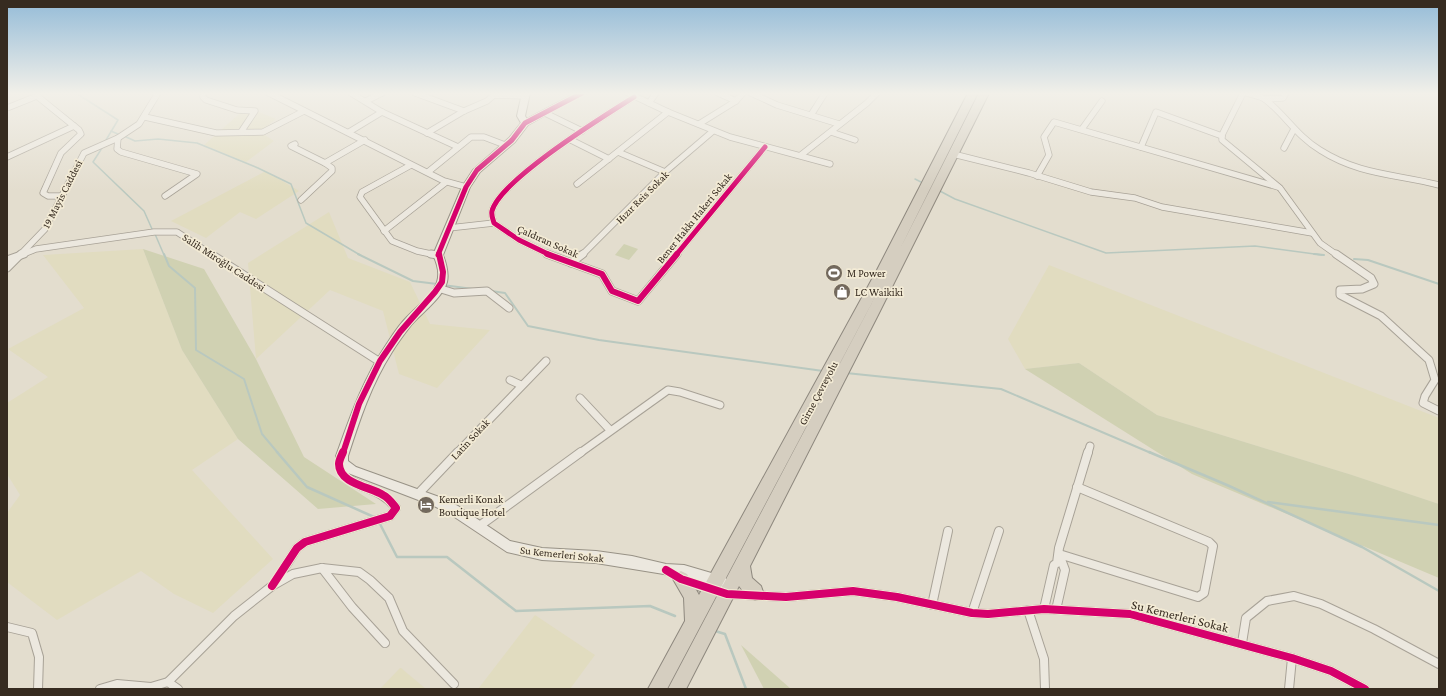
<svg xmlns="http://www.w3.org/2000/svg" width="1446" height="696" font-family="'Crimson Pro',serif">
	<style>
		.farmland { fill: #e1dcc0 }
		.green { fill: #d0d1b2 }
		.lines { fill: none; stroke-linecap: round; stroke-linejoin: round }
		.stream-far2 { stroke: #b9c8bf; stroke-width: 1.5 }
		.stream-far1 { stroke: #b9c8bf; stroke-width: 2 }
		.stream { stroke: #b9c8bf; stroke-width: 2.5 }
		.street-far2-casing { stroke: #a8a297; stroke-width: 7 }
		.street-far1-casing { stroke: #a8a297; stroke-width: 9 }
		.street-casing { stroke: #a8a297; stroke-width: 10 }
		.secondary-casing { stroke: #989286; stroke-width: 2 }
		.highway-casing { stroke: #8e887e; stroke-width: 2 }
		.street-far2 { stroke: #ece8df; stroke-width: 5.5 }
		.street-far1 { stroke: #ece8df; stroke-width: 7 }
		.street { stroke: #ece8df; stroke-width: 8 }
		.secondary { fill: #ece8df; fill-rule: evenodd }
		.highway { fill: #d5cec0; fill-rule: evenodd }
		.cycleway-far2-casing { stroke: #f3ebd5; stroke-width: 7 }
		.cycleway-far1-casing { stroke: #f3ebd5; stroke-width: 8 }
		.cycleway-casing { stroke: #f3ebd5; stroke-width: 10 }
		.cycleway-far2 { stroke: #d6006c; stroke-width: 5 }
		.cycleway-far1 { stroke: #d6006c; stroke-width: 6 }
		.cycleway { stroke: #d6006c; stroke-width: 8 }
		.labels { text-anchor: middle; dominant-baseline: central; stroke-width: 3.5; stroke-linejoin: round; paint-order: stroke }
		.street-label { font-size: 11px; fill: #362b20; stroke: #f3ebd5 }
		.poi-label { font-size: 11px; fill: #362b20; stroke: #f3ebd5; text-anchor: start }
		.near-street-label { font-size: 13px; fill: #362b20; stroke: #f3ebd5 }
	</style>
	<rect width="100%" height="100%" fill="#e3ddce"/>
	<g class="farmland">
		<polygon points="247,107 276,119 260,132 274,141 246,162 204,145"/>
		<polygon points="266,171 299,191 256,219 240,212 206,238 171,221"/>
		<polygon points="329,212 348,258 410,282 430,324 490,330 437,388 399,374 383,311 330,290 256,359 248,263"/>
		<polygon points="143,249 182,350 238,439 192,470 273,559 213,613 174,594 141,571 57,620 7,582 7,513 20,495 7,474 7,403 48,377 8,349 84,308 43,255"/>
		<polygon points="1049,265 1439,418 1439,504 1352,475 1157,415 1079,363 1025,369 1008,339"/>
		<polygon points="535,615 595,655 570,689 478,689"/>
		<polygon points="400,668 401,668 426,689 380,689"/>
	</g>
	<g class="green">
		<polygon points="624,244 638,249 629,260 615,255"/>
		<polygon points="143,249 204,269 256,359 304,457 376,504 318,509 238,439 182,350"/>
		<polygon points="1079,363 1157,415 1352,475 1439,504 1439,578 1192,474 1025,369"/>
		<polygon points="741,645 791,689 764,689"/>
	</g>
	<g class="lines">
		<g class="stream-far2">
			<polyline points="76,93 118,120 106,140"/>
			<polyline points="111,131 120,135"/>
			<polyline points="124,136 135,141 158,139 197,143 258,168 291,184 306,223 360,255"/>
			<polyline points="102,148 93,162 144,211 152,229"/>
			<polyline points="915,179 923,183"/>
			<polyline points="938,190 955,199 1106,253 1255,246 1322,255"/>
			<polyline points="155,234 164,255"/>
		</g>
		<g class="stream-far1">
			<polyline points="164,254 169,266 195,288 196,350 244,379 262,434 278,453"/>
			<polyline points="358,254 413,281 437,284"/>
			<polyline points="1314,254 1324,255"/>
			<polyline points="1354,259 1368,260 1439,284"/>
			<polyline points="443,285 473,289"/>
			<polyline points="491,291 505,293 528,326 599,340 823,371"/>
			<polyline points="846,373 1001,389 1151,453"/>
		</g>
		<g class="stream">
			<polyline points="277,452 307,487 374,517"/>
			<polyline points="1149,452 1227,485 1362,547 1439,591"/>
			<polyline points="1268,502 1439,525"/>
			<polyline points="379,522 397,557 447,557 516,611 650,606 675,616"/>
			<polyline points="715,631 725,634 746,689"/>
		</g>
		<g class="street-far2-casing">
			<g id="street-far2">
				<polyline points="203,93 203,97 206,100 237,110 255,111 241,132"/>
				<polyline points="269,93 444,181 466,187"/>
				<polyline points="351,93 382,112 458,147"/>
				<polyline points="415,93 464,111"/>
				<polyline points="628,93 668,112 730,137 830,164"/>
				<polyline points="718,93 736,101"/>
				<polyline points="751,93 777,105 839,124"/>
				<polyline points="1243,93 1222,135 1222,140 1280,188 1320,243 1337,255"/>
				<path d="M1246,93c6,2 15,3 20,7 19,15 32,37 54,50 39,25 76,24 119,35"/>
				<polyline points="1265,99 1283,98 1286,93"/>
				<polyline points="366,101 382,93"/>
				<polyline points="649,103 656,93"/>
				<polyline points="7,108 37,96 79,130 81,134 61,153 43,193 48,196 63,196"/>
				<polyline points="545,113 582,131"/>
				<polyline points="811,115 825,93"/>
				<polyline points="145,117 216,133 263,132 304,111"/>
				<polyline points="699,124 736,101 743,93"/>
				<polyline points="1082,129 1102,101"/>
				<polyline points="349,132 382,112"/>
				<polyline points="831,132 855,140"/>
				<polyline points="427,133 464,111 487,101 494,95 525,96"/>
				<polyline points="118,138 117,149 121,152 197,174 165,196"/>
				<polyline points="571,140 609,159"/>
				<polyline points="295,144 291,146 325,163 365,140"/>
				<polyline points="1141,147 1156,112 1222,136"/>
				<polyline points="1284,148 1294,129"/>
				<polyline points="618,152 665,172"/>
				<polyline points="953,154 1029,173 1091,192 1135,198 1162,207 1312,233"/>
				<polyline points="801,155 867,103 877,93"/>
				<polyline points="7,157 74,126"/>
				<polyline points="411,165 362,192 360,197 392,241 417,251 436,255"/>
				<polyline points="428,172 471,137 484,137 505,145"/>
				<polyline points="1037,176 1049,155 1044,137 1054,122 1278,187"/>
				<polyline points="577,184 668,112"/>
				<polyline points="301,200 332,171 332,168 325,163"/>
				<polyline points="449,228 494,223"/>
				<polyline points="384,231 445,183"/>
				<polyline points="20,255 45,229 84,153 118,138 139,124 158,93"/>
				<polyline points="21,255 36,249 154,232 177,232 212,255"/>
				<path d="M550,255l-31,-15 -25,-17c-1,-4 -3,-8 -2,-12 8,-31 112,-95 142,-114"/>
				<polyline points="582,255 665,172 713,131"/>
				<polyline points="676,255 765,147"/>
			</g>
		</g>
		<g class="street-far1-casing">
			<g id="street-far1">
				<polyline points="211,254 380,362"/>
				<polyline points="431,254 438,255"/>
				<polyline points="547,254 602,274 612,291 638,301 677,254"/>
				<polyline points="1336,254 1371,278 1374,284 1362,289 1340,290 1340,295 1381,316 1429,360 1435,380 1425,396 1423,403 1439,411"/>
				<polyline points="7,260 24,254"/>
				<polyline points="571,263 583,254"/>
				<polyline points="7,268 21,254"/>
				<polyline points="438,288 454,293 487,291 509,308"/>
				<polyline points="510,380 521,385"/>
				<polyline points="580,398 610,430"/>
				<polyline points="457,453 546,361"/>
				<polyline points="580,453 668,390 680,392 720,405"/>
				<polyline points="1088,453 1090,446"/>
			</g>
		</g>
		<g class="street-casing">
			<g id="street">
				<polyline points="419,493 458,452"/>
				<polyline points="478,527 581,452"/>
				<polyline points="1059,554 1198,597 1204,593 1213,546 1209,542 1077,487"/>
				<polyline points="322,568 352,607 385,643"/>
				<path d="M274,584l23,-36 8,-6 85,-26 6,-8c-15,-21 -41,-19 -52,-34 -4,-5 -3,-12 -2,-18"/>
				<polyline points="727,594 786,597 853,591 897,597 972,613 988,614 1044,609 1130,614 1292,658 1331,671 1365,689"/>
				<polyline points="932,605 948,531"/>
				<polyline points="1044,609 1054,565 1057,563 1059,548 1088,452"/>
				<polyline points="1028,610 1044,659 1045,689"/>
				<polyline points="1056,610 1065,570 1059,554"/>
				<polyline points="972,613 999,531"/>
				<polyline points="7,627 32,633 39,657 38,689"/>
				<polyline points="1242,643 1246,618 1267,601 1294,596 1321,604 1374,629 1439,664"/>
				<polyline points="168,682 178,689"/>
				<polyline points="100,689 117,684 151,687 168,682 234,616 272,586 293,574 322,568 359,572 370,580 389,598 403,631 454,684"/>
				<polyline points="1289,689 1292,658"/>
			</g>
		</g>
		<g class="secondary-casing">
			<path id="secondary" d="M522,93h8l-5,23 2,3 49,-26h9l-57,32 -13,17 -35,30 -10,15 -27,68c3,8 6,18 4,27 -4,15 -25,31 -35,42 -7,9 -14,18 -20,28 -21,33 -32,67 -44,104v5l8,6 86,31 16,8 52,35 32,7 54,3 36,5 34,8 18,1 41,12 2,4 -2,4 -3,1 9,4 2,4 -2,4 -4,2 -50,-17 -2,-4 1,-3 -80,-13 -54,-3 -35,-8 -57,-38 -16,-8 -86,-33c-7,-5 -10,-8 -12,-17 14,-39 27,-77 50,-111 6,-9 12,-19 20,-27 8,-9 28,-24 31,-36 3,-9 0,-19 -4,-27l29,-68 11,-17 36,-32 12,-15 -4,-7z"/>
		</g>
		<g class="highway-casing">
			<polygon id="highway" points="968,93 978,93 901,247 979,93 989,93 877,317 750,566 752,578 761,586 763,592 761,598 755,600 746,595 739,586 686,689 668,689 883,282 667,689 648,689 685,621 684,598 673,579 675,574 681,571 687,574 699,595 877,270"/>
		</g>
		<use href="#street-far2" class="street-far2"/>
		<use href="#street-far1" class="street-far1"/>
		<use href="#street" class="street"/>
		<use href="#secondary" class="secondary"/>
		<use href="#highway" class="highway"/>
		<g class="cycleway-far2-casing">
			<g id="cycleway-far2">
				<polyline points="438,255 466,187 477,170 512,140 525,123 582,93"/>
				<path d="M550,255l-31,-15 -25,-17c-1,-4 -3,-8 -2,-12 8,-31 112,-95 142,-114"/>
				<polyline points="676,255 765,147"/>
			</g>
		</g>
		<g class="cycleway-far1-casing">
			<g id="cycleway-far1">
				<polyline points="547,254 602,274 612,291 638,301 677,254"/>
				<polyline points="343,453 359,404 380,361 400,332 435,292 442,282 443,272 439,254"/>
			</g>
		</g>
		<g class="cycleway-casing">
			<g id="cycleway">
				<polyline points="666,570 681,579 727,594 786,597 853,591 897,597 972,613 988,614 1044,609 1130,614 1292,658 1331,671 1365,689"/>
				<path d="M272,586l25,-38 8,-6 85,-26 6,-8c-4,-5 -7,-10 -13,-13 -12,-8 -44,-11 -44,-31 0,-4 3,-9 4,-12"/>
			</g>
		</g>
		<use href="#cycleway-far2" class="cycleway-far2"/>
		<use href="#cycleway-far1" class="cycleway-far1"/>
		<use href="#cycleway" class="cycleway"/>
	</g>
	<linearGradient id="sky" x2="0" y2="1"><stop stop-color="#95bcd8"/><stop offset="0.49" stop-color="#f2f0e9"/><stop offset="1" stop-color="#f2f0e9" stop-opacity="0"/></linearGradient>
	<rect width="1446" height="191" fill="url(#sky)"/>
	<defs>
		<g id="stadium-disc" transform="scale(0.9)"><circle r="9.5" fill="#73695d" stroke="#f3ebd5"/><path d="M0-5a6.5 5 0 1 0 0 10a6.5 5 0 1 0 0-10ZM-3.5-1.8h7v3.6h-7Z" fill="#fff"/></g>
		<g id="shop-disc" transform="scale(0.9)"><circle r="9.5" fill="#73695d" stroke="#f3ebd5"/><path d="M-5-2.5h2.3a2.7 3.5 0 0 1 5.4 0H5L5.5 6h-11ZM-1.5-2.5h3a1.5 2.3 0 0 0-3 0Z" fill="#fff"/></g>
		<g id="hotel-disc" transform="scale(0.9)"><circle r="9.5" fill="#73695d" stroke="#f3ebd5"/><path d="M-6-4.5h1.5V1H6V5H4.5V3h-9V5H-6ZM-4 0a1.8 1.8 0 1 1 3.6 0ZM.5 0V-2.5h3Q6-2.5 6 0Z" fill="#fff"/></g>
	</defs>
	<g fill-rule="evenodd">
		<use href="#stadium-disc" x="834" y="273"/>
		<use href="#shop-disc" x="842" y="292"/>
		<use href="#hotel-disc" x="426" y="505"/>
	</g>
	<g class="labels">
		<g class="street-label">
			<text transform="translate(62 194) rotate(-63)">19 Mayis Caddesi</text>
			<text transform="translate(642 197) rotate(-45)">Hızır Reis Sokak</text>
			<text transform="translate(694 218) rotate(-51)">Bener Hakkı Hakeri Sokak</text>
			<text transform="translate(548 241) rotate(24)">Çaldıran Sokak</text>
			<text transform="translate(224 262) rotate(33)">Salih Miroğlu Caddesi</text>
			<text transform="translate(818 393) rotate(-62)">Girne Çevreyolu</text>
			<text transform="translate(470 439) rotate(-47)">Latin Sokak</text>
			<text transform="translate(562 554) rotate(6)">Su Kemerleri Sokak</text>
		</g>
		<g class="poi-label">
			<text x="847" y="273">M Power</text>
			<text x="855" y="292">LC Waikiki</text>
			<text x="439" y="499">Kemerli Konak<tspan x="439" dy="13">Boutique Hotel</tspan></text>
		</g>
		<g class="near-street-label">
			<text transform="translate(1180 616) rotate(14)">Su Kemerleri Sokak</text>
		</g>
	</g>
	<rect width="1446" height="696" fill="none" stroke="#362b20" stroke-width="16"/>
</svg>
